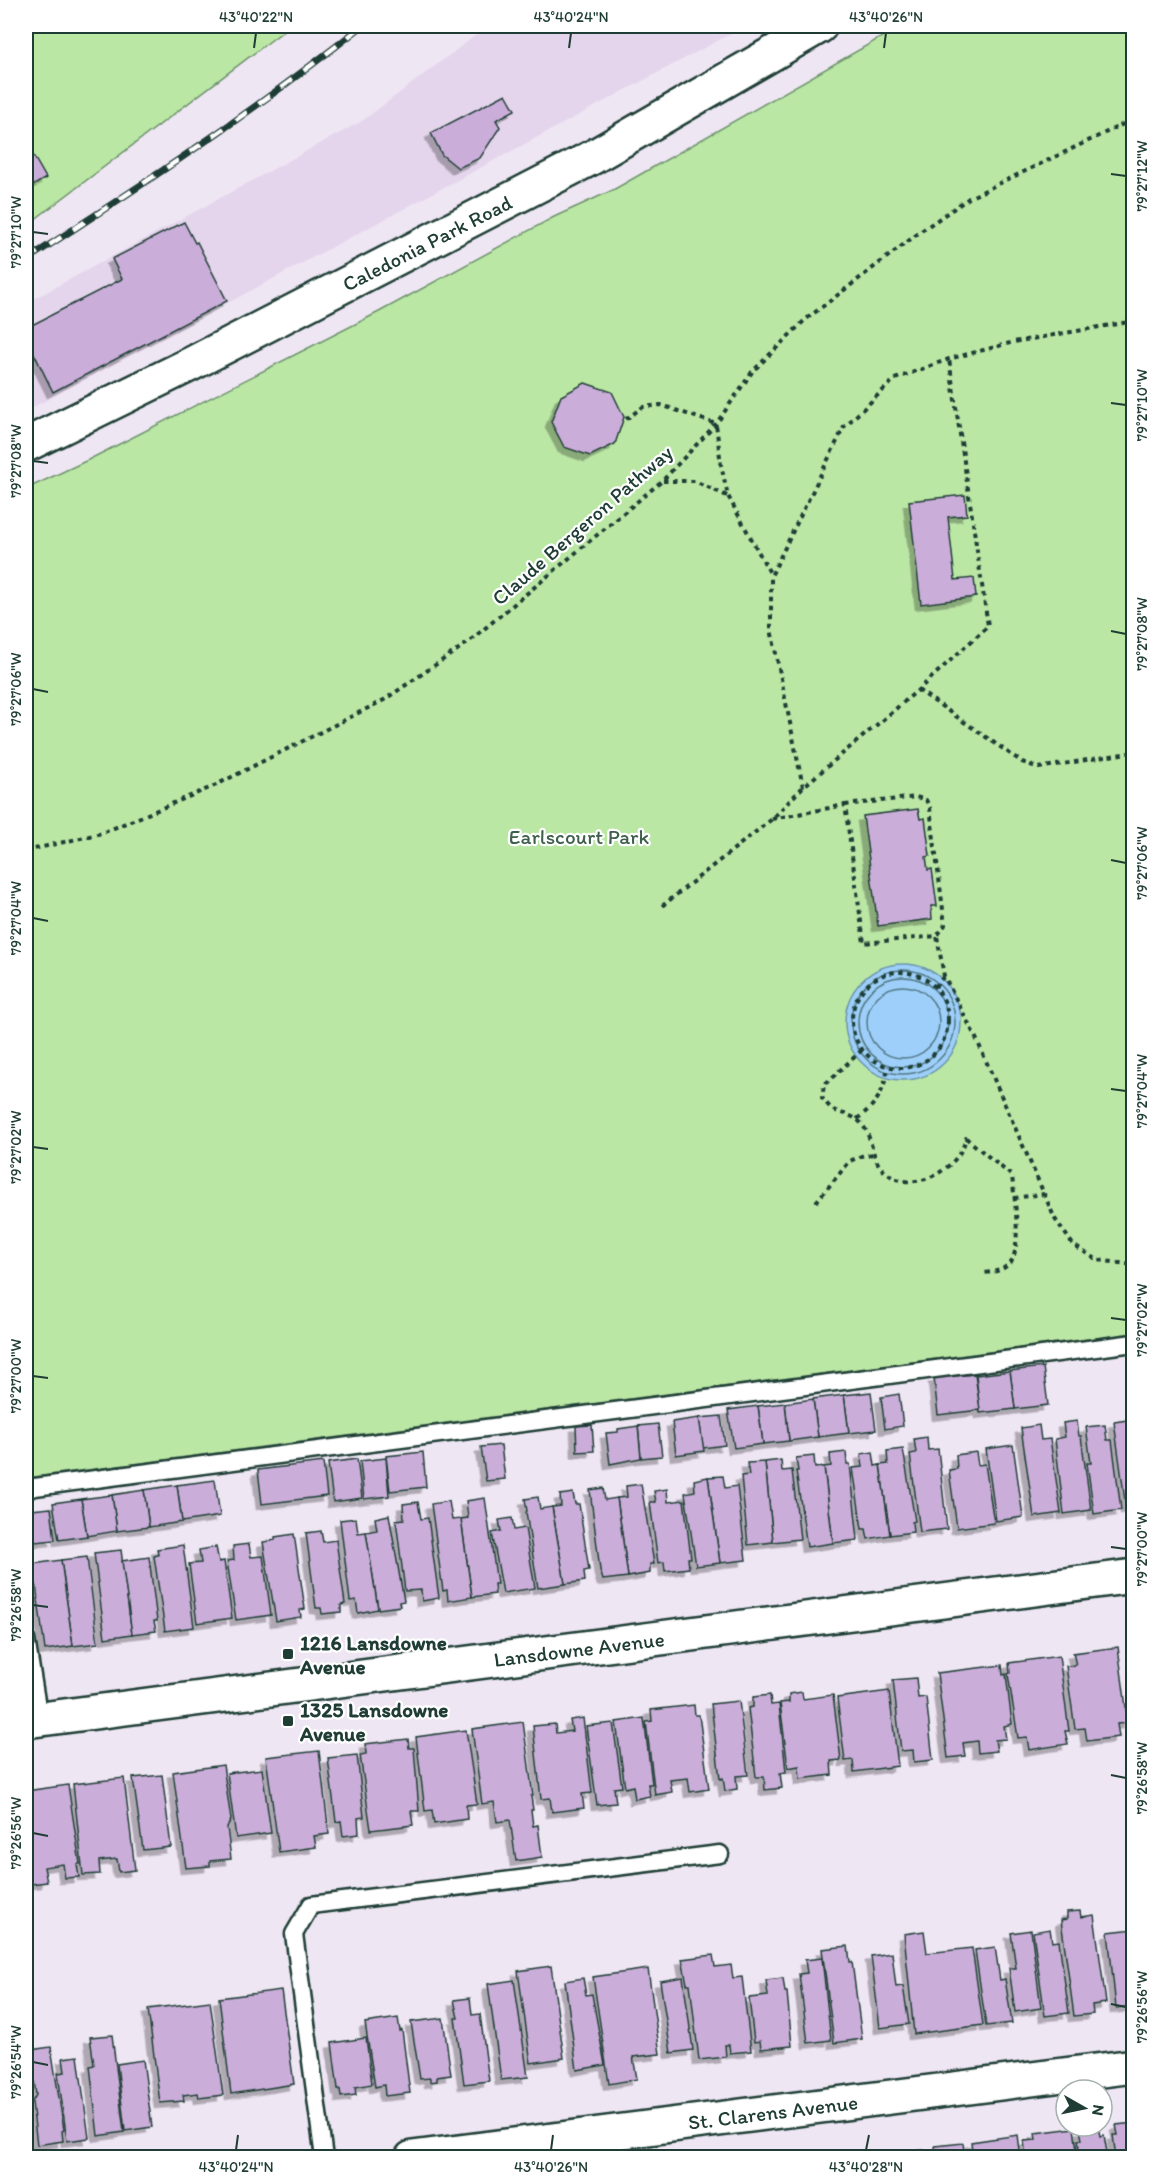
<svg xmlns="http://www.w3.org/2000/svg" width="1159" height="2183" font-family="Itim,sans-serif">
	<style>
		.built { fill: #e4d5ec }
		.green { fill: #bbe7a5; stroke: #6d926c; stroke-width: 1.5 }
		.water { fill: #9dcffa; stroke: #6b95ab; stroke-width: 1.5 }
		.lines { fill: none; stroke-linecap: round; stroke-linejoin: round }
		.shore { stroke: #517783; stroke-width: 1.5 }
		.building { fill: #cbadda; stroke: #1f3d34; stroke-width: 1.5; filter: url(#shadow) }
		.lane-casing { stroke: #1f3d34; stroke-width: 21 }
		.street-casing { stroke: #1f3d34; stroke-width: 38 }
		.secondary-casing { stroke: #1f3d34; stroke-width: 38 }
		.path { stroke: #1f3d34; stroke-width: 4; stroke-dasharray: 4.5 4.5; stroke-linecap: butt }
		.lane { stroke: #fff; stroke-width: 16 }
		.street { stroke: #fff; stroke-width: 33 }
		.secondary { stroke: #fff; stroke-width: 33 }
		.rail-casing { stroke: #1f3d34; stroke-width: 7 }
		.rail { stroke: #fff; stroke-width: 4.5; stroke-dasharray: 14; stroke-linecap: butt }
		.ticks { fill: none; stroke: #1f3d34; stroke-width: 2 }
		.poi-dot { fill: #1f3d34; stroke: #fff; stroke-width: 2 }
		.labels { text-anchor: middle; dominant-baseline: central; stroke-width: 4.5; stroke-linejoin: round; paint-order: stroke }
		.street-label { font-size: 21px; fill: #1f3d34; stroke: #fff }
		.park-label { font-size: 21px; fill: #3e5f4b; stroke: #fff }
		.poi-label { font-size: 21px; font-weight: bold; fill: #1f3d34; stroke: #fff; text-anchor: start }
		.neatline { fill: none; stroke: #1f3d34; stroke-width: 2 }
		.ticks-label { font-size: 15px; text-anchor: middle; fill: #1f3d34 }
	</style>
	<defs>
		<filter id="shadow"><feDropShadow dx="-5.5" dy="5.5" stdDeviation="0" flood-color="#0004"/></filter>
	</defs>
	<rect width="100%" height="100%" fill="#efe6f4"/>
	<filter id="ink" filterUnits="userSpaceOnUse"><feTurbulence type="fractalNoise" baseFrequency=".0167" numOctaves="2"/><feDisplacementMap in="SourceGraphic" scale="12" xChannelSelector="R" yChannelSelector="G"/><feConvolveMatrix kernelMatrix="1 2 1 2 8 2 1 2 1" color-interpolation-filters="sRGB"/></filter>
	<g filter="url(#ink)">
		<polygon class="built" points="488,26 733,26 736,31 26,411 26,303 362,121"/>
		<g class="green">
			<polygon points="26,26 290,26 26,226"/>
			<polygon points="901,26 1133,26 1133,1333 26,1478 26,489 88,460 379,312 554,217 613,190"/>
		</g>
		<circle class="water" cx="903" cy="1022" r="58"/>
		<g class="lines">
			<g class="shore">
				<circle cx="903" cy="1022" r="52"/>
				<circle cx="903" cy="1022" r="45"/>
				<circle cx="903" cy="1022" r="36"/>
			</g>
		</g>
		<g class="building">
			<polygon points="506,94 515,110 496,120 500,127 480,158 458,168 442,155 431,133"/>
			<polygon points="30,150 46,178 26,190 26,151"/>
			<polygon points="184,222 195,243 197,242 227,301 53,392 26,337 26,328 122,279 112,259"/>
			<polygon points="585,383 612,392 624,417 615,444 590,456 564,447 551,422 561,396"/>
			<polygon points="965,495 967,515 948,517 955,580 974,578 976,597 921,604 909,501"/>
			<polygon points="918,809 920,819 925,818 930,856 926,857 928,870 932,869 937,906 931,906 932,919 878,926 863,816"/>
			<polygon points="1043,1367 1048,1405 1015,1409 1010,1371"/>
			<polygon points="1010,1371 1015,1409 980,1413 976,1375"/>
			<polygon points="975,1374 980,1410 938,1415 934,1378"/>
			<polygon points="871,1392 876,1430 849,1433 844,1395"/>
			<polygon points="899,1394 903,1426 885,1429 881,1397"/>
			<polygon points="844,1395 849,1433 818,1437 813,1399"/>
			<polygon points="813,1399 818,1437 789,1441 785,1403"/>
			<polygon points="785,1403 789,1441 763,1444 758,1406"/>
			<polygon points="758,1406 763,1444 734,1448 728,1410"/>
			<polygon points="721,1416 725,1445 703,1448 699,1418"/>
			<polygon points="699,1418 704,1451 676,1455 672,1422"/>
			<polygon points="1134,1419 1134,1507 1126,1508 1114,1422"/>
			<polygon points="1077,1421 1079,1436 1081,1436 1091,1510 1064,1514 1055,1439 1065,1437 1063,1423"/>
			<polygon points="658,1424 662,1456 641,1458 638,1426"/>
			<polygon points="592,1425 594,1451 577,1452 576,1426"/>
			<polygon points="1039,1425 1041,1440 1050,1439 1061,1513 1034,1517 1021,1428"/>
			<polygon points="1105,1425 1107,1440 1112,1440 1121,1510 1094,1514 1087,1463 1091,1463 1086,1427"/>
			<polygon points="638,1426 641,1458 610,1464 606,1433 618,1432 618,1429"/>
			<polygon points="927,1437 928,1450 938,1449 947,1529 920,1532 910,1454 916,1453 914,1439"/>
			<polygon points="501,1445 505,1479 486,1481 481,1447"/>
			<polygon points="1013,1445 1023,1517 996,1521 986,1449"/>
			<polygon points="903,1449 915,1521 912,1522 913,1532 890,1535 880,1465 888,1464 887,1451"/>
			<polygon points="423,1452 426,1487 390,1491 386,1456"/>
			<polygon points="846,1452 847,1464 850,1464 858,1540 833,1543 824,1467 831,1466 830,1454"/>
			<polygon points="873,1452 875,1466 880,1465 890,1535 868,1539 866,1529 862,1529 853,1468 863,1467 861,1454"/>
			<polygon points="976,1452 978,1465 985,1464 994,1523 957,1528 949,1470 957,1469 956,1455"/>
			<polygon points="814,1456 815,1468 824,1467 833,1543 807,1547 796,1471 798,1471 796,1458"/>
			<polygon points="386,1458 389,1496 364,1499 360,1461"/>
			<polygon points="357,1459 362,1498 333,1502 328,1463"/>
			<polygon points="781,1460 782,1471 792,1470 800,1539 773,1542 765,1462"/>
			<polygon points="323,1462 327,1496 262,1504 258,1470"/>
			<polygon points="765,1462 773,1542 748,1545 741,1476 749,1475 747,1463"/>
			<polygon points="723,1476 725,1488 737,1486 746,1560 720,1563 708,1477"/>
			<polygon points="708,1477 720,1563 696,1566 685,1493 695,1491 694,1480"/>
			<polygon points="215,1480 220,1516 182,1522 177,1485"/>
			<polygon points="641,1484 654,1564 650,1564 650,1573 628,1577 617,1498 627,1497 626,1486"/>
			<polygon points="177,1485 182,1522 149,1527 144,1490"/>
			<polygon points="603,1488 605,1500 617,1498 628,1577 603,1580 600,1570 590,1490"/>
			<polygon points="667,1489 668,1502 684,1500 691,1558 688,1558 689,1568 665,1571 664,1562 658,1563 650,1502 656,1502 654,1491"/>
			<polygon points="144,1490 149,1527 117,1531 112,1495"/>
			<polygon points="573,1493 575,1504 579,1504 589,1570 584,1571 585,1581 565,1584 552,1507 561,1506 560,1495"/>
			<polygon points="112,1495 117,1531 87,1536 81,1499"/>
			<polygon points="538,1497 540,1509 552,1507 565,1584 538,1588 526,1512 527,1511 525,1499"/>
			<polygon points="485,1498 497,1584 494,1584 495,1594 472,1597 461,1519 468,1518 466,1501"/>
			<polygon points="81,1499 87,1536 59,1540 53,1503"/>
			<polygon points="449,1501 452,1520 461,1519 472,1597 448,1601 447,1590 443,1591 431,1504"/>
			<polygon points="418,1502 421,1519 428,1518 439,1598 422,1601 421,1590 405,1591 396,1520 404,1519 403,1504"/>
			<polygon points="51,1508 55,1540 35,1542 31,1510"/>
			<polygon points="389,1515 404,1601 399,1602 400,1606 378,1609 366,1532 377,1530 375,1518"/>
			<polygon points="356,1518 358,1533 366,1532 378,1609 358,1613 356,1600 350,1601 340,1520"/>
			<polygon points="512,1518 514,1530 525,1528 535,1588 503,1593 492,1533 501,1531 499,1520"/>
			<polygon points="321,1531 323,1542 336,1540 345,1604 341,1605 341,1612 322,1614 321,1608 316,1608 306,1533"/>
			<polygon points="294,1534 305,1609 300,1610 301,1617 276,1621 263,1542 275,1540 275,1537"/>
			<polygon points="249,1544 251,1557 263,1556 271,1615 236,1620 227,1561 234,1560 233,1546"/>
			<polygon points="183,1545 194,1627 165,1631 154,1556 158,1555 157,1549"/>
			<polygon points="216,1547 219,1562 224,1561 232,1618 197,1623 189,1564 201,1563 199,1550"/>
			<polygon points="121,1550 132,1634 105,1638 94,1553"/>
			<polygon points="87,1557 98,1643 73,1646 61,1560"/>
			<polygon points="149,1557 157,1621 154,1621 156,1631 132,1634 122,1561"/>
			<polygon points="61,1560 73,1646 45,1650 33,1564"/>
			<polygon points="1118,1647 1128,1723 1117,1724 1119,1737 1087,1741 1085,1728 1075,1729 1066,1666 1076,1665 1073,1653"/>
			<polygon points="1059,1656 1069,1731 1065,1731 1068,1744 1029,1750 1027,1737 1018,1738 1008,1674 1010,1673 1009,1663"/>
			<polygon points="1002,1665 1003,1675 1006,1674 1012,1724 1004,1726 1006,1739 995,1740 997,1751 978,1753 977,1741 963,1743 965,1756 948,1758 937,1673"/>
			<polygon points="916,1678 918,1698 926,1697 933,1760 914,1762 913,1750 901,1751 893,1680"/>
			<polygon points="889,1691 898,1766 854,1772 853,1760 845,1761 837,1698"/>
			<polygon points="802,1692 803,1699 833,1695 841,1760 831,1761 832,1775 800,1779 799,1766 788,1768 780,1703 789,1702 789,1694"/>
			<polygon points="770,1695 771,1705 779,1704 786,1772 780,1773 782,1788 765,1790 764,1777 756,1777 748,1708 753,1707 753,1697"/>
			<polygon points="739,1701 748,1775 736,1776 737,1789 725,1791 723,1778 720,1779 711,1704"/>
			<polygon points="694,1705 695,1715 699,1715 709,1789 690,1792 688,1778 670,1780 672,1792 655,1795 646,1722 652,1721 651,1710"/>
			<polygon points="583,1718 592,1793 582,1794 584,1808 552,1812 550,1798 541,1799 533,1726 555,1724 556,1733 572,1731 570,1720"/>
			<polygon points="644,1718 652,1784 648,1784 650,1796 635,1799 633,1786 625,1788 616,1722"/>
			<polygon points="523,1722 533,1796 531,1796 533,1810 531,1810 533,1826 538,1825 542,1857 516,1861 510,1820 497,1822 494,1802 482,1804 472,1729"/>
			<polygon points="613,1723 622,1787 614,1788 616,1803 597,1805 586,1726"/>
			<polygon points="466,1730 477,1804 466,1805 467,1819 434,1824 432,1810 425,1811 416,1737"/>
			<polygon points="408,1739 409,1748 414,1748 419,1811 411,1811 413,1825 371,1830 360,1755 366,1754 365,1744"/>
			<polygon points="319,1751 329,1834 314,1836 316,1847 279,1852 266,1757"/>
			<polygon points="357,1755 364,1817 358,1818 359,1834 343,1836 341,1821 336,1822 328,1758"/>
			<polygon points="223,1765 231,1820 227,1827 231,1859 210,1861 210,1866 186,1868 173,1772"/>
			<polygon points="262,1769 271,1833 236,1838 227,1773"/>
			<polygon points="162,1775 171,1847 143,1850 133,1778"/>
			<polygon points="124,1778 135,1870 119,1872 117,1859 99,1861 100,1874 83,1875 73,1784"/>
			<polygon points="68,1785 80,1864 77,1864 79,1877 65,1878 63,1864 44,1867 47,1882 31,1884 26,1855 26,1791"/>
			<polygon points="1080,1911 1081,1917 1094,1915 1106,2003 1092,2005 1093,2014 1074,2016 1061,1920 1067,1919 1067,1912"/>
			<polygon points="1050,1929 1052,1942 1059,1941 1069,2013 1045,2016 1033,1932"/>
			<polygon points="1134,1929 1134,2006 1116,2008 1108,1932"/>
			<polygon points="1031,1930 1041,2008 1015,2012 1009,1968 1016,1968 1011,1933"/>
			<polygon points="924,1931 927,1953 972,1948 983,2025 914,2034 904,1934"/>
			<polygon points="848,1946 850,1962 852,1962 862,2039 834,2043 822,1949"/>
			<polygon points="995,1947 1000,1980 1005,1979 1012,2023 986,2026 975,1950"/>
			<polygon points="892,1953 896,1987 903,1986 909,2024 880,2028 871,1956"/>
			<polygon points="713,1955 715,1967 731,1965 733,1978 742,1977 751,2051 730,2053 729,2045 725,2045 726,2057 699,2060 690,1984 687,1984 682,1959"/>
			<polygon points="822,1958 831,2040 808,2043 799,1974 807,1973 805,1960"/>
			<polygon points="551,1966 564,2058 531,2063 518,1971"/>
			<polygon points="648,1969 660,2054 633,2057 637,2079 609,2084 593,1977"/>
			<polygon points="683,1977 693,2050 671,2053 660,1981"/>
			<polygon points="583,1978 586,1995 592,1994 605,2065 577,2070 565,1981"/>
			<polygon points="783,1978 785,1992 787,1992 792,2046 761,2049 760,2041 754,2042 749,1998 768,1996 766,1980"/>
			<polygon points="514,1980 528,2077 501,2080 488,1984"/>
			<polygon points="281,1990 294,2084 231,2094 219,1998"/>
			<polygon points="470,1998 472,2015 480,2014 489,2081 464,2084 455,2018 458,2018 454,2000"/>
			<polygon points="210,2001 223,2095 199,2098 198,2093 183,2095 184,2101 160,2103 148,2009"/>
			<polygon points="398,2018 400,2031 402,2030 410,2093 385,2096 384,2085 375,2087 365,2023"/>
			<polygon points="443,2018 451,2075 437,2077 437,2081 430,2082 430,2078 420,2079 411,2022"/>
			<polygon points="112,2035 124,2132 98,2136 90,2066 94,2065 90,2037"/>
			<polygon points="366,2038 372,2084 355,2087 356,2095 341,2097 340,2089 338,2089 332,2043"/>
			<polygon points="51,2047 64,2130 62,2131 63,2141 37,2145 32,2102 36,2095 30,2050"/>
			<polygon points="78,2056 89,2138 67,2141 58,2073 65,2072 63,2058"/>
			<polygon points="143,2060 152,2127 125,2131 117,2064"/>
			<polygon points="1134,2123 1134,2158 1116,2158 1113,2135 1118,2135 1116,2125"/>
			<polygon points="1098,2127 1100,2136 1104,2135 1108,2158 1080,2158 1078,2140 1082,2140 1080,2129"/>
			<polygon points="1074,2128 1078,2158 1026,2158 1024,2141 1036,2140 1035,2133"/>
			<polygon points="1018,2135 1021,2158 968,2158 967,2151 972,2150 971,2142"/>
			<polygon points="963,2143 965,2158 936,2158 935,2146"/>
			<polygon points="923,2150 924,2158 881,2158 880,2155"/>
		</g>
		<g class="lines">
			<g class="lane-casing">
				<g id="lane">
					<polyline points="26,1490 35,1487 1134,1343"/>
					<polyline points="26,1639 39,1719"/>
					<polyline points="324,2158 294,1934 311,1905 720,1854"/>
				</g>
			</g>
			<g class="street-casing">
				<g id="street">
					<polyline points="26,445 191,364 593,157 820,26"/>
					<polyline points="412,2158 1134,2066"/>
				</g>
			</g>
			<g class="secondary-casing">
				<polyline id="secondary" points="26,1721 1134,1576"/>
			</g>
			<g class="path">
				<polyline points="626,419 643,407 661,405 716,424 721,465 728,496 771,575"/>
				<polyline points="663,481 695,481 727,496"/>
				<polyline points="918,690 1022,762 1039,768 1134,752"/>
				<polyline points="803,787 771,629 771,576 844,427 895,379 949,359 1014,342 1134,321"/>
				<polyline points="845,805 916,797 926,800 930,808 945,925 937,936"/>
				<polyline points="772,819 845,805 864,943 937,936 944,976 976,1038 1055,1219 1074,1246 1098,1260 1134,1265"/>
				<polyline points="26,851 102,833 212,787 384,700 466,644 662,481 716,424 752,372 805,320 924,229 969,198 1134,119"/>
				<polyline points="662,906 772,819 803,787 918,690 988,626 949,359"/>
				<circle cx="900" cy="1020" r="48"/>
				<polyline points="935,987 944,976"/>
				<path d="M862,1050l-38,35 -2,13c3,3 6,8 10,11 9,6 19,4 29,14 10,11 10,29 18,42 25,35 79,8 87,-27l46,38c2,19 11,75 -3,88 -7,7 -16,8 -26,9"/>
				<path d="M857,1119c21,-16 27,-27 31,-53"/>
				<polyline points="1014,1198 1044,1194"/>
				<polyline points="816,1202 850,1161 861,1156 874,1154"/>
			</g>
			<use href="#lane" class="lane"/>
			<use href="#street" class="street"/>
			<use href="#secondary" class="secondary"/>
			<g class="rail-casing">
				<path id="rail" d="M26,260c115,-74 229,-149 336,-234"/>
			</g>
			<use href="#rail" class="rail"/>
		</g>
	</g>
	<path class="ticks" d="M254,48l2,-15M569,48l2,-15M884,48l2,-15M1111,174l15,2M33,232l15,2M1111,403l15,2M33,461l15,2M1111,631l15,3M33,689l15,3M1111,860l15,3M33,918l15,3M1111,1089l15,2M33,1147l15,2M1111,1318l15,2M33,1376l15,2M1111,1547l15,2M33,1605l15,2M1111,1775l15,3M33,1833l15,3M1111,2004l15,3M33,2062l15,3M236,2150l2,-15M551,2150l2,-15M866,2150l3,-15"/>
	<g class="poi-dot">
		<rect x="282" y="1648" width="12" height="12" rx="3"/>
		<rect x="282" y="1715" width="12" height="12" rx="3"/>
	</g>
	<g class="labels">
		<g class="street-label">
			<text transform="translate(427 243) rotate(-27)">Caledonia Park Road</text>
			<text transform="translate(582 525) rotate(-41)">Claude Bergeron Pathway</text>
			<text transform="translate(579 1649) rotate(-7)">Lansdowne Avenue</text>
			<text transform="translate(773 2112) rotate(-7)">St. Clarens Avenue</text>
		</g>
		<g class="park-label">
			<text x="579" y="836">Earlscourt Park</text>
		</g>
		<g class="poi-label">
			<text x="300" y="1642">1216 Lansdowne<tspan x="300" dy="24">Avenue</tspan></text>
			<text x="300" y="1709">1325 Lansdowne<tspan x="300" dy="24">Avenue</tspan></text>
		</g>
	</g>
	<rect width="1159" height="2183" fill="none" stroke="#fff" stroke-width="66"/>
	<g transform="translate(1084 2108) rotate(99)"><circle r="28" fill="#ffffff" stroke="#a5b1ae" stroke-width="1.5"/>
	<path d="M0-4.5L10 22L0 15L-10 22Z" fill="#1f3d34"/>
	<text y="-9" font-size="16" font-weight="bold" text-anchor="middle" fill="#1f3d34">N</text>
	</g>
	<rect x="33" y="33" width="1093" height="2117" class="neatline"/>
	<g class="ticks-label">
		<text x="256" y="22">43°40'22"N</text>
		<text x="571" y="22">43°40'24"N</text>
		<text x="886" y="22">43°40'26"N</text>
		<text transform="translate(1142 176) rotate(-90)" y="5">79°27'12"W</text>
		<text transform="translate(16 232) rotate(-90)" y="5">79°27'10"W</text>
		<text transform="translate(1142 405) rotate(-90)" y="5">79°27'10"W</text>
		<text transform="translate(16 461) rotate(-90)" y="5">79°27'08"W</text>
		<text transform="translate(1142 634) rotate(-90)" y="5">79°27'08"W</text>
		<text transform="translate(16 689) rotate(-90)" y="5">79°27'06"W</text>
		<text transform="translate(1142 863) rotate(-90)" y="5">79°27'06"W</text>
		<text transform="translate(16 918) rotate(-90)" y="5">79°27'04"W</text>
		<text transform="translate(1142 1091) rotate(-90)" y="5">79°27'04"W</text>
		<text transform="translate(16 1147) rotate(-90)" y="5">79°27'02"W</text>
		<text transform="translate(1142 1320) rotate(-90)" y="5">79°27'02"W</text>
		<text transform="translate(16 1376) rotate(-90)" y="5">79°27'00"W</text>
		<text transform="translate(1142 1549) rotate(-90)" y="5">79°27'00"W</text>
		<text transform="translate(16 1605) rotate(-90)" y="5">79°26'58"W</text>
		<text transform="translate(1142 1778) rotate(-90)" y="5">79°26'58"W</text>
		<text transform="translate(16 1833) rotate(-90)" y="5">79°26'56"W</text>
		<text transform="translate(1142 2007) rotate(-90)" y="5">79°26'56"W</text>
		<text transform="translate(16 2062) rotate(-90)" y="5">79°26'54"W</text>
		<text x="236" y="2172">43°40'24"N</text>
		<text x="551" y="2172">43°40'26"N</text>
		<text x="866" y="2172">43°40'28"N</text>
	</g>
</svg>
